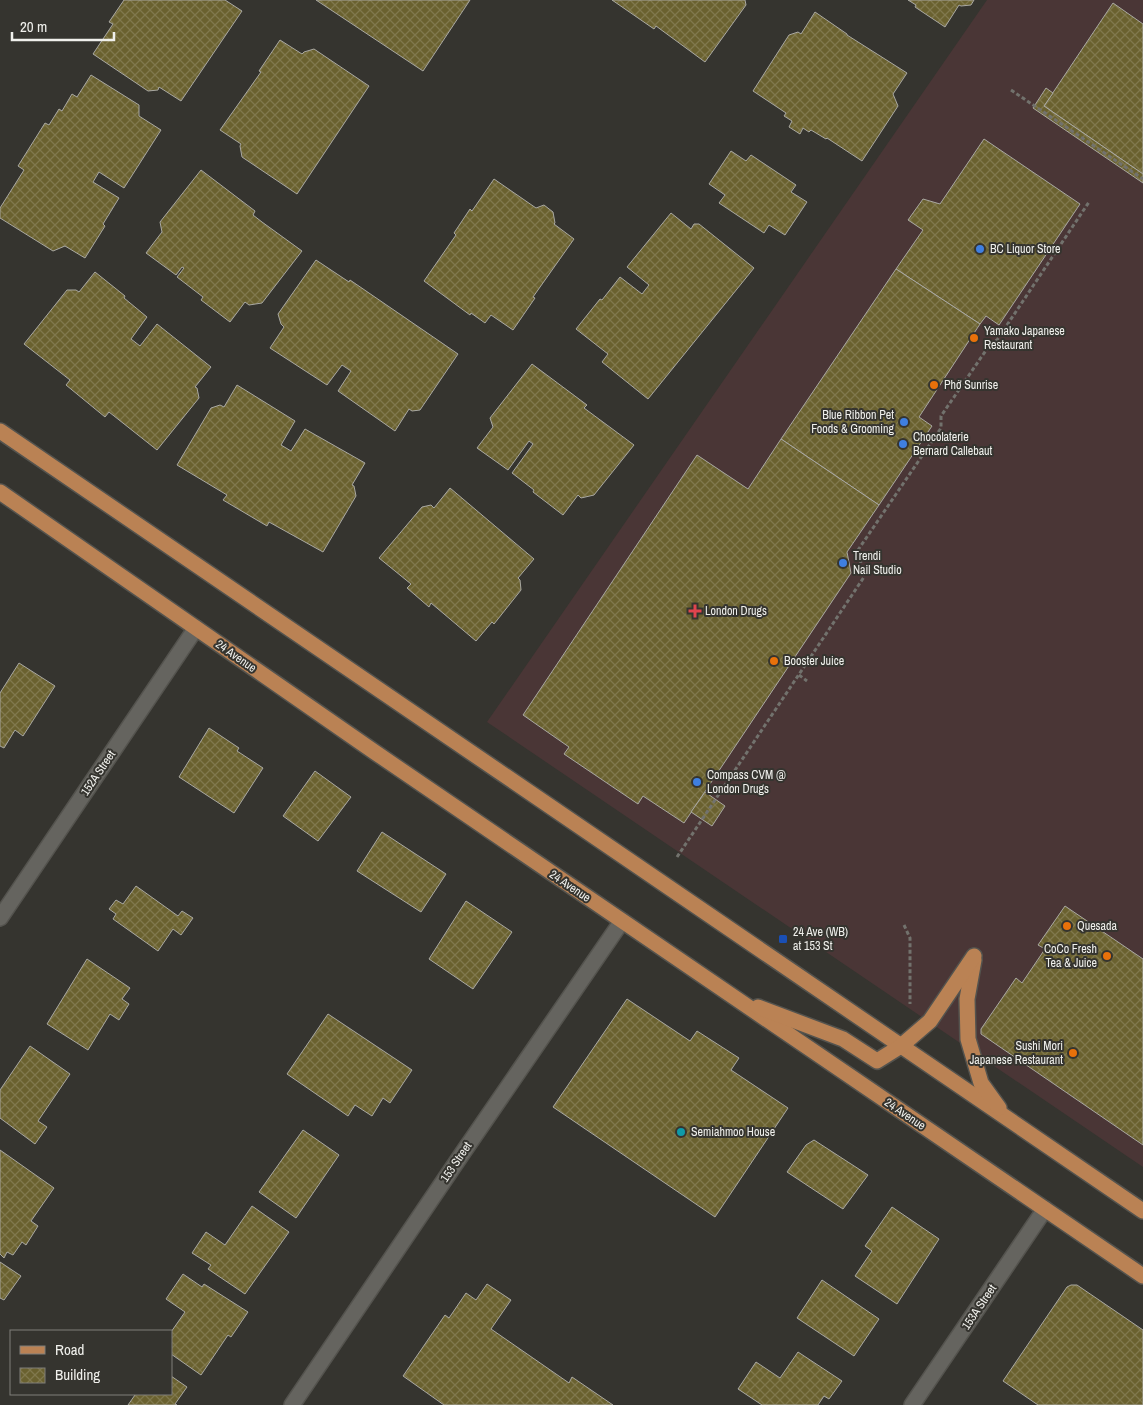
<svg xmlns="http://www.w3.org/2000/svg" width="1143" height="1405" font-family="'Archivo Narrow',sans-serif">
	<style>
		.commercial { fill: #4a3636 }
		.building { fill: url(#building-cross-hatch); stroke: #a9a8a2 }
		.lines { fill: none; stroke-linecap: round; stroke-linejoin: round }
		.minor-casing { stroke: #54534e; stroke-width: 18 }
		.major-casing { stroke: #54534e; stroke-width: 18 }
		.path { stroke: #72726d; stroke-width: 3; stroke-dasharray: 4 2.5; stroke-linecap: butt }
		.minor { stroke: #65645f; stroke-width: 15 }
		.major { stroke: #ba8254; stroke-width: 15 }
		.shop-dot { fill: #3f7fe0; stroke: #35342f; stroke-width: 2 }
		.food-dot { fill: #e8710a; stroke: #35342f; stroke-width: 2 }
		.health-dot { fill: #e0444e; stroke: #35342f; stroke-width: 2 }
		.transit-dot { fill: #1a4fb4; stroke: #35342f; stroke-width: 2 }
		.culture-dot { fill: #0f9aa8; stroke: #35342f; stroke-width: 2 }
		.labels { text-anchor: middle; dominant-baseline: central; stroke-width: 4; stroke-linejoin: round; paint-order: stroke }
		.poi-label { font-size: 12px; fill: #f0f0ec; stroke: #35342f; text-anchor: start }
		.street-label { font-size: 12px; fill: #f0f0ec; stroke: #35342f }
	</style>
	<defs>
		<pattern id="building-cross-hatch" width="8" height="8" patternUnits="userSpaceOnUse" patternTransform="scale(1.25)"><rect width="8" height="8" fill="#6a612f"/><path d="M0 0l8 8M0 8l8-8" fill="none" stroke="#80784d"/></pattern>
	</defs>
	<rect width="100%" height="100%" fill="#35342f"/>
	<polygon class="commercial" points="987,0 1143,0 1143,1167 487,722"/>
	<g class="building">
		<polygon points="124,0 225,0 242,11 181,101 159,87 158,90 148,91 93,54 113,24 109,22"/>
		<polygon points="316,0 470,0 423,71"/>
		<polygon points="612,0 745,0 746,5 705,62 656,26 654,29"/>
		<polygon points="908,0 974,0 971,5 961,6 959,5 945,27 915,7 916,5"/>
		<polygon points="1113,3 1143,24 1143,174 1044,106"/>
		<polygon points="815,12 847,34 847,35 907,73 893,94 898,106 862,161 827,138 826,139 811,130 809,132 803,128 800,134 789,127 792,121 784,116 786,113 753,91 789,35 798,32 801,34"/>
		<polygon points="280,40 302,54 304,52 314,49 369,86 297,194 242,157 240,146 241,144 220,130 261,72 259,71"/>
		<polygon points="91,75 139,105 139,116 161,130 124,188 99,172 93,182 119,198 103,224 105,226 85,258 65,246 53,251 0,218 0,208 24,170 18,166 45,123 49,125 59,109 62,111 72,94 77,97"/>
		<polygon points="1046,88 1053,93 1044,106 1143,174 1143,183 1033,108"/>
		<polygon points="984,139 1080,204 999,325 986,316 980,324 896,269 923,230 908,220 923,199 940,204"/>
		<polygon points="731,151 746,161 751,155 796,185 791,192 807,202 785,235 769,225 764,233 719,203 725,195 709,184"/>
		<polygon points="201,170 255,211 253,215 262,222 302,251 262,303 249,305 245,302 230,322 201,300 203,297 177,277 184,268 182,267 176,275 146,253 162,232 160,222"/>
		<polygon points="494,179 536,208 544,205 553,212 555,223 554,224 574,239 533,297 535,298 513,330 491,315 485,323 471,313 470,315 424,281 456,235 454,233 470,209 472,211"/>
		<polygon points="671,213 691,229 694,224 699,224 754,268 648,399 602,362 608,354 576,329 600,299 602,300 620,277 642,294 649,285 627,267"/>
		<polygon points="316,260 349,282 350,280 458,354 420,410 412,411 409,409 395,431 338,391 351,371 342,365 327,385 270,348 284,327 281,324 278,314"/>
		<polygon points="896,269 980,324 919,417 932,426 879,505 781,439"/>
		<polygon points="95,272 125,296 124,298 147,317 131,339 140,346 157,324 211,367 195,387 197,388 199,398 157,450 109,412 105,417 66,385 70,380 24,344 67,290 76,290 79,292"/>
		<polygon points="532,364 587,405 584,408 634,445 594,495 581,498 578,495 563,515 533,492 534,490 512,473 533,444 529,441 508,470 477,448 493,427 490,418"/>
		<polygon points="237,385 295,421 281,445 291,451 305,429 365,463 352,485 354,486 356,496 323,552 269,522 267,526 223,500 227,495 177,465 211,408 220,405 224,407"/>
		<polygon points="781,439 879,505 847,552 851,573 684,823 643,796 638,804 564,754 569,747 523,715 697,455 748,489"/>
		<polygon points="450,488 534,559 518,578 520,580 521,590 494,624 492,622 476,641 431,603 429,607 407,588 411,584 379,558 422,507 431,505 434,508"/>
		<polygon points="19,663 55,686 23,736 15,730 4,748 0,746 0,693"/>
		<polygon points="209,728 239,748 237,751 263,768 234,813 179,777"/>
		<polygon points="315,771 351,797 318,841 283,816"/>
		<polygon points="705,792 725,806 712,826 691,812"/>
		<polygon points="382,832 446,874 421,912 357,871"/>
		<polygon points="136,886 178,916 182,911 193,918 181,935 173,929 158,951 113,919 116,914 109,909 116,900 123,904"/>
		<polygon points="466,901 512,932 473,989 429,959"/>
		<polygon points="1065,906 1143,959 1143,1145 981,1034 981,1029 1016,978 1022,983 1045,949 1038,945"/>
		<polygon points="87,959 130,988 122,999 129,1004 119,1020 110,1014 88,1050 47,1024"/>
		<polygon points="627,999 690,1041 697,1031 739,1058 731,1070 788,1108 715,1217 553,1107"/>
		<polygon points="328,1014 412,1070 390,1103 383,1098 372,1116 355,1105 348,1116 287,1074"/>
		<polygon points="30,1046 70,1074 38,1121 47,1127 35,1144 0,1118 0,1090"/>
		<polygon points="303,1130 339,1155 296,1218 259,1192"/>
		<polygon points="814,1140 868,1175 843,1209 787,1172 806,1145"/>
		<polygon points="0,1150 54,1188 31,1221 38,1226 26,1245 22,1242 13,1255 7,1252 4,1258 0,1254"/>
		<polygon points="252,1206 289,1232 245,1294 208,1269 211,1265 192,1253 206,1232 225,1245"/>
		<polygon points="892,1207 939,1239 897,1304 855,1276 872,1251 865,1246"/>
		<polygon points="0,1262 21,1276 4,1300 0,1298"/>
		<polygon points="183,1274 202,1287 204,1284 248,1312 231,1337 228,1335 201,1375 171,1354 171,1332 185,1312 166,1299"/>
		<polygon points="822,1280 879,1319 854,1356 797,1318"/>
		<polygon points="487,1284 511,1300 491,1329 569,1383 572,1377 613,1405 444,1405 403,1376 445,1315 449,1318 466,1293 476,1300"/>
		<polygon points="1071,1285 1077,1285 1143,1330 1143,1405 1038,1405 1003,1381 1067,1287"/>
		<polygon points="798,1352 842,1381 829,1399 824,1396 818,1405 762,1405 738,1389 756,1362 780,1378"/>
		<polygon points="171,1376 187,1387 175,1404 177,1405 128,1405 135,1395 133,1394 171,1394"/>
	</g>
	<g class="lines">
		<g class="minor-casing">
			<g id="minor">
				<polyline points="0,918 196,628"/>
				<polyline points="292,1405 464,1151 622,921"/>
				<polyline points="912,1405 1045,1209"/>
			</g>
		</g>
		<g class="major-casing">
			<g id="major">
				<polyline points="0,431 1143,1211"/>
				<polyline points="0,492 376,753 1143,1276"/>
				<polyline points="974,960 967,999 968,1039 981,1083 999,1108"/>
				<polyline points="758,1007 843,1039 877,1061 901,1046 930,1021 974,956"/>
			</g>
		</g>
		<g class="path">
			<polyline points="1011,90 1143,179"/>
			<polyline points="799,675 807,681"/>
			<polyline points="677,857 864,577 858,550 941,428 941,416 991,343 997,340 1089,202"/>
			<polyline points="904,925 910,938 910,1004"/>
		</g>
		<use href="#minor" class="minor"/>
		<use href="#major" class="major"/>
	</g>
	<g class="shop-dot">
		<circle cx="980" cy="249" r="5"/>
		<circle cx="904" cy="422" r="5"/>
		<circle cx="903" cy="444" r="5"/>
		<circle cx="843" cy="563" r="5"/>
		<circle cx="697" cy="782" r="5"/>
	</g>
	<g class="food-dot">
		<circle cx="974" cy="338" r="5"/>
		<circle cx="934" cy="385" r="5"/>
		<circle cx="774" cy="661" r="5"/>
		<circle cx="1067" cy="926" r="5"/>
		<circle cx="1107" cy="956" r="5"/>
		<circle cx="1073" cy="1053" r="5"/>
	</g>
	<path class="health-dot" d="M692.5 603.5h5v5h5v5h-5v5h-5v-5h-5v-5h5z"/>
	<rect class="transit-dot" x="778" y="934" width="10" height="10" rx="2.5"/>
	<circle class="culture-dot" cx="681" cy="1132" r="5"/>
	<g class="labels">
		<g class="poi-label">
			<text x="990" y="249">BC Liquor Store</text>
			<text x="984" y="331">Yamako Japanese<tspan x="984" dy="14">Restaurant</tspan></text>
			<text x="944" y="385">Phở Sunrise</text>
			<text x="894" y="415" text-anchor="end">Blue Ribbon Pet<tspan x="894" dy="14">Foods &amp; Grooming</tspan></text>
			<text x="913" y="437">Chocolaterie<tspan x="913" dy="14">Bernard Callebaut</tspan></text>
			<text x="853" y="556">Trendi<tspan x="853" dy="14">Nail Studio</tspan></text>
			<text x="705" y="611">London Drugs</text>
			<text x="784" y="661">Booster Juice</text>
			<text x="707" y="775">Compass CVM @<tspan x="707" dy="14">London Drugs</tspan></text>
			<text x="1077" y="926">Quesada</text>
			<text x="793" y="932">24 Ave (WB)<tspan x="793" dy="14">at 153 St</tspan></text>
			<text x="1097" y="949" text-anchor="end">CoCo Fresh<tspan x="1097" dy="14">Tea &amp; Juice</tspan></text>
			<text x="1063" y="1046" text-anchor="end">Sushi Mori<tspan x="1063" dy="14">Japanese Restaurant</tspan></text>
			<text x="691" y="1132">Semiahmoo House</text>
		</g>
		<g class="street-label">
			<text transform="translate(236 656) rotate(35)">24 Avenue</text>
			<text transform="translate(98 773) rotate(-56)">152A Street</text>
			<text transform="translate(570 886) rotate(34)">24 Avenue</text>
			<text transform="translate(905 1114) rotate(34)">24 Avenue</text>
			<text transform="translate(456 1162) rotate(-56)">153 Street</text>
			<text transform="translate(979 1307) rotate(-56)">153A Street</text>
		</g>
	</g>
	<rect x="10" y="1330" width="162" height="65" fill="#35342f" stroke="#807f7b"/>
	<rect x="20" y="1346" width="25" height="8" fill="#ba8254" stroke="#807f7b"/>
	<text x="55" y="1355" font-size="15" fill="#f0f0ec">Road</text>
	<rect x="20" y="1368" width="25" height="15" fill="url(#building-cross-hatch)" stroke="#807f7b"/>
	<text x="55" y="1380" font-size="15" fill="#f0f0ec">Building</text>
	<path d="M12 32v8h102v-8" fill="none" stroke="#f0f0ec" stroke-width="2.5"/>
	<text x="20" y="32" font-size="15" fill="#f0f0ec" stroke="#35342f" stroke-width="4" paint-order="stroke">20 m</text>
</svg>
